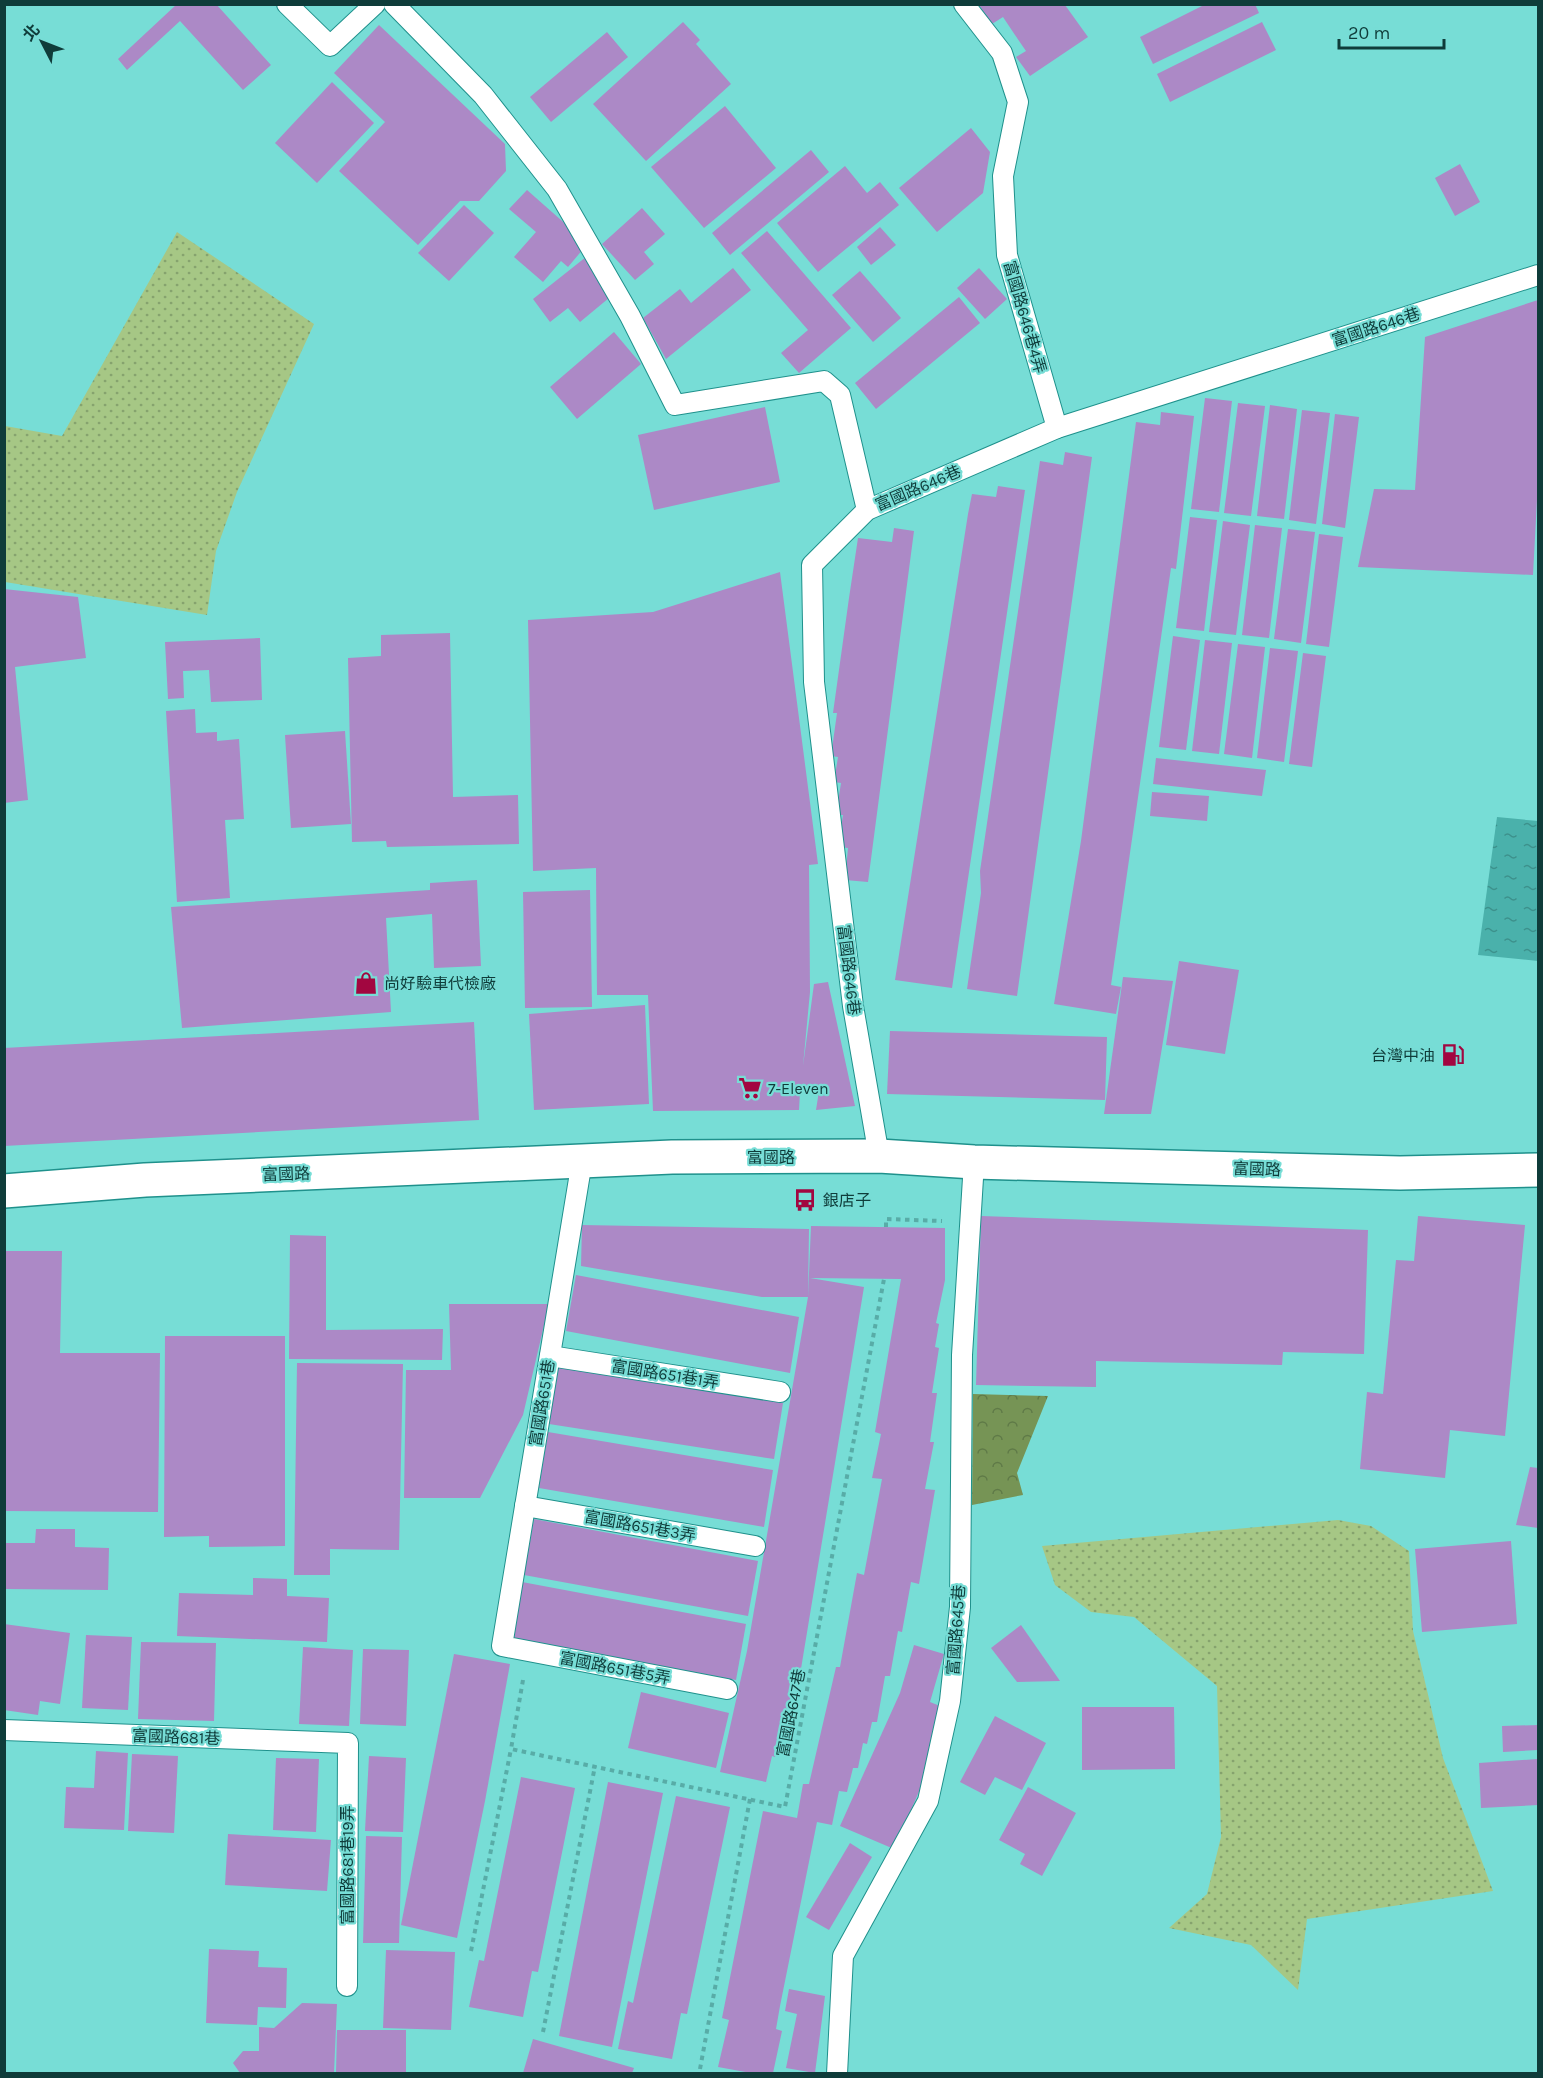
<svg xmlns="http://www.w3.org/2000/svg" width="1543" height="2078" font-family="Karla,'Noto Sans TC',sans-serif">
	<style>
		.green { fill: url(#green-dots) }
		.forest { fill: url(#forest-crowns) }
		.water { fill: url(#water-ripples) }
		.building { fill: #ac89c6 }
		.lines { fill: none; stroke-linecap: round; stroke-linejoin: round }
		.service-casing { stroke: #1f918c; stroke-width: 22 }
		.tertiary-casing { stroke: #1f918c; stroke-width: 36 }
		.path { stroke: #58aca7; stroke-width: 4; stroke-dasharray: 4.5 4.5; stroke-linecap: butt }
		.service { stroke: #fff; stroke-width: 20 }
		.tertiary { stroke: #fff; stroke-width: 33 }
		.labels { text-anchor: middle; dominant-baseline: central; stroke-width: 4.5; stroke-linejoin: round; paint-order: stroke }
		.street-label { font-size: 16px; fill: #0f3c3a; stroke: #77ddd6 }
		.poi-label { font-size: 16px; fill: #0f3c3a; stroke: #77ddd6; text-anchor: start }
	</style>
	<defs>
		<pattern id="green-dots" width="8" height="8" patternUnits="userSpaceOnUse" patternTransform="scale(1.5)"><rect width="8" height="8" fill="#a6c785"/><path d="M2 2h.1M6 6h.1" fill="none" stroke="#86a36e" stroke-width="1.8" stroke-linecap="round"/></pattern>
		<pattern id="forest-crowns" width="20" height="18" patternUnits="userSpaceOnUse" patternTransform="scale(1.5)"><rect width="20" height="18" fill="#769455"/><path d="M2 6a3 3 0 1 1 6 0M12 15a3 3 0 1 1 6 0" fill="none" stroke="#5f7a47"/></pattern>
		<pattern id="water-ripples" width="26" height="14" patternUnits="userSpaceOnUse" patternTransform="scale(1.5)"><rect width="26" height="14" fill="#4ab1ab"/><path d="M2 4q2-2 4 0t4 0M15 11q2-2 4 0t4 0" fill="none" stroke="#3c918c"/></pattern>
	</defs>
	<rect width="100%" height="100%" fill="#77ddd6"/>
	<g class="green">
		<polygon points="177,232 314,324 237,492 216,551 207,615 5,582 5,426 62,436"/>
		<polygon points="1338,1520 1371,1526 1409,1551 1413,1631 1443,1758 1493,1891 1307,1919 1298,1990 1251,1945 1169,1928 1207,1894 1221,1837 1217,1686 1134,1617 1091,1612 1055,1585 1042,1546"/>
	</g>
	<polygon class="forest" points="973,1394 1048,1396 1017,1473 1023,1495 972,1505"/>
	<polygon class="water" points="1497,817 1538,821 1538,961 1478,955"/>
	<g class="building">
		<polygon points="177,4 216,4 271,65 243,90 180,21 127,70 118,59"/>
		<polygon points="1206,4 1255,4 1259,13 1153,64 1140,37"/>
		<polygon points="979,5 1065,5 1088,37 1030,76 1016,57 1026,51 1015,35 1003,17 992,24"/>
		<polygon points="683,22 700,40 696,44 731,84 646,161 593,104"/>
		<polygon points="1262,22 1276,50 1170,102 1157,74"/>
		<polygon points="379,25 505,144 506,171 479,201 460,201 418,245 339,171 385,122 334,73"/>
		<polygon points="607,32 628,57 551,122 530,97"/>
		<polygon points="332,82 374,123 317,183 275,143"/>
		<polygon points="725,106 776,168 704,228 651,167"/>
		<polygon points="971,128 990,152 983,193 937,232 899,188"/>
		<polygon points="811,150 829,172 730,255 712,233"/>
		<polygon points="1460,164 1480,202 1455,216 1435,178"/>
		<polygon points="845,166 867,193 880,182 899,205 818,272 777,223"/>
		<polygon points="527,190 578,235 584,248 568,267 561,261 543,282 514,257 536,232 509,209"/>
		<polygon points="464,205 494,233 449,281 418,253"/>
		<polygon points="642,208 665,234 644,252 654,264 635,280 602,244"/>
		<polygon points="880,227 896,245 871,265 857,247"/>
		<polygon points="767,231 851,328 799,373 781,353 808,330 741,253"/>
		<polygon points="586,257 615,293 580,322 568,308 550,322 533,299"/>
		<polygon points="733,268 751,290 666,359 643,318 680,289 691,303"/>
		<polygon points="979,268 1007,299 985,319 957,288"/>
		<polygon points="860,271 901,318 873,342 832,295"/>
		<polygon points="959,297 980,323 876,409 855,383"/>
		<polygon points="1538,300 1538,481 1533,575 1358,567 1374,489 1415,490 1425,337"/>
		<polygon points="614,332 641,364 577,419 550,387"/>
		<polygon points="1205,398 1232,401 1219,512 1191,509"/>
		<polygon points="1238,403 1265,406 1251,516 1224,513"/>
		<polygon points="1270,405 1297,409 1284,519 1257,516"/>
		<polygon points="765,407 780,482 654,510 638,435"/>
		<polygon points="1302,410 1330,413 1316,524 1289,520"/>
		<polygon points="1161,412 1194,416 1176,569 1171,568 1111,985 1121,987 1116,1014 1054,1004 1081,841 1136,422 1160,425"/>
		<polygon points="1335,414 1359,417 1345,528 1322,524"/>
		<polygon points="1065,452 1092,457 1017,996 967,989 981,893 980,871 1040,461 1063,465"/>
		<polygon points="998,486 1025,490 952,988 895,980 968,514 972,494 996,497"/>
		<polygon points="1190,517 1217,520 1204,631 1176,628"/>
		<polygon points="1223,521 1250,525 1236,635 1209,632"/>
		<polygon points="1255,525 1282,528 1269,638 1242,635"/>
		<polygon points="894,528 914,531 868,882 845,880 848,848 838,847 843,815 836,815 841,783 834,782 838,757 831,756 837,713 833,713 849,598 858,538 892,542"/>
		<polygon points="1288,529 1315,532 1301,643 1274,639"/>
		<polygon points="1319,534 1343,537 1329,647 1306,644"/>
		<polygon points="780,572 818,864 809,865 810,992 803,1066 814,984 828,982 855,1106 816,1110 819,1091 800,1092 799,1110 653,1111 648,995 597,995 596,868 533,871 528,620 653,612"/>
		<polygon points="4,589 78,597 86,658 15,667 28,800 4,803"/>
		<polygon points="450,633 453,797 518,795 519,844 387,847 386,841 352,842 348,658 381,656 381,635"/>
		<polygon points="1173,636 1200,640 1186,750 1159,747"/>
		<polygon points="260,638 262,700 211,702 209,670 183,671 184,698 168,699 165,642"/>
		<polygon points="1205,640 1232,643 1219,754 1192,751"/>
		<polygon points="1238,644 1265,647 1252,758 1224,754"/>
		<polygon points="1270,648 1298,651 1284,762 1257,758"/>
		<polygon points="1303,653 1326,656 1312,767 1289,764"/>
		<polygon points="195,709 196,733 217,732 217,741 239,739 244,819 225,820 230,898 177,902 166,711"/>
		<polygon points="345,731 351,824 291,828 285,735"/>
		<polygon points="1156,758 1266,770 1262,796 1153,784"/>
		<polygon points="1152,792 1209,796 1207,821 1150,816"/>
		<polygon points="477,880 481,966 434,968 432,914 386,918 391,1012 182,1028 171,907 430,890 430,883"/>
		<polygon points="590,890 592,1007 525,1008 523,892"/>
		<polygon points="1179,961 1239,970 1225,1054 1166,1045"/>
		<polygon points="1123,977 1173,981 1151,1114 1104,1114"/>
		<polygon points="645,1005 649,1104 534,1110 529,1014"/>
		<polygon points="474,1022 479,1120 4,1146 4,1048"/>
		<polygon points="890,1031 1107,1037 1105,1100 887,1094"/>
		<polygon points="981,1216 1368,1230 1364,1354 1283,1352 1282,1365 1096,1361 1096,1387 976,1385"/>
		<polygon points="1418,1216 1525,1225 1505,1436 1450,1430 1445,1478 1360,1469 1367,1392 1383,1394 1396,1260 1414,1261"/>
		<polygon points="582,1225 809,1229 808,1297 811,1226 945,1228 945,1280 936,1323 939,1324 935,1347 939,1348 932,1393 937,1393 930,1442 934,1442 925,1489 935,1490 919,1584 911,1582 902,1632 898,1631 890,1676 885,1676 877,1722 872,1722 867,1744 863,1743 858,1768 853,1768 847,1792 839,1791 832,1825 817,1822 780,2006 776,2029 782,2031 773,2073 751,2073 718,2067 729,2020 722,2018 763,1811 797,1818 803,1784 809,1784 836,1667 840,1667 857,1573 864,1575 882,1479 872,1478 881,1434 875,1432 901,1279 810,1278 864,1287 798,1687 793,1686 783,1734 779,1733 775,1757 772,1756 766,1782 720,1772 747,1651 808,1297 762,1297 581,1266"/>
		<polygon points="290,1235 326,1236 326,1330 443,1329 442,1360 289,1359"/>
		<polygon points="4,1251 62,1251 60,1353 160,1353 158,1512 4,1511"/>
		<polygon points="576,1275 799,1317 790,1373 566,1331"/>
		<polygon points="449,1304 549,1304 523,1415 480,1498 404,1498 406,1370 451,1370"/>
		<polygon points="165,1336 285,1336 285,1546 209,1547 209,1536 164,1537"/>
		<polygon points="297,1363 403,1364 399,1550 330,1549 330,1575 294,1575"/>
		<polygon points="557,1367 783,1403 774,1459 549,1424"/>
		<polygon points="548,1432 773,1470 764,1527 539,1488"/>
		<polygon points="1530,1467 1538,1468 1538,1528 1516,1525"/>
		<polygon points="534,1519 758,1561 748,1616 524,1575"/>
		<polygon points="36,1529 75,1529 75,1547 109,1548 108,1590 4,1589 4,1543 35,1543"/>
		<polygon points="1511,1541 1517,1624 1422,1632 1415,1549"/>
		<polygon points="253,1578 287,1579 287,1596 329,1598 327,1642 177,1636 179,1593 253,1595"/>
		<polygon points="522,1582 746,1624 736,1680 512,1638"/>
		<polygon points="4,1624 70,1633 60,1704 40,1701 38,1715 4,1710"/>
		<polygon points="1021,1625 1060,1681 1017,1682 991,1648"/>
		<polygon points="86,1635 132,1637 128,1710 82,1708"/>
		<polygon points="141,1642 216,1643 214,1721 138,1719"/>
		<polygon points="914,1645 944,1654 930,1702 940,1706 924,1780 894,1849 840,1826 900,1693"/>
		<polygon points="303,1647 353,1650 349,1726 299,1724"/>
		<polygon points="363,1649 409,1650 406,1726 360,1724"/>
		<polygon points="454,1654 510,1664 485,1801 457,1938 401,1925"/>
		<polygon points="641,1692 729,1713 716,1768 628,1748"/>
		<polygon points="1082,1707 1174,1707 1175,1769 1082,1770"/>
		<polygon points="995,1716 1046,1743 1022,1790 995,1777 985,1795 960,1782"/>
		<polygon points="1538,1725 1538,1750 1503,1752 1502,1726"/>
		<polygon points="96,1751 128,1753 124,1830 64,1828 66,1787 94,1788"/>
		<polygon points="132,1754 178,1756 174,1833 128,1831"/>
		<polygon points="369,1756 406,1758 403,1832 365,1831"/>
		<polygon points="276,1758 319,1759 316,1832 273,1830"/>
		<polygon points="1538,1759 1538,1805 1481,1808 1479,1763"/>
		<polygon points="521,1777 575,1788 538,1972 532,1971 523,2017 469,2007 479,1960 484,1961"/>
		<polygon points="608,1782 663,1793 612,2047 559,2036"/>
		<polygon points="1028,1787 1076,1813 1042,1876 1020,1864 1025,1854 999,1840"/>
		<polygon points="676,1796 730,1807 687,2014 681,2013 672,2059 618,2049 628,2001 633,2003"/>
		<polygon points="228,1834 331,1840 327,1891 225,1885"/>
		<polygon points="366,1836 402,1837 399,1943 363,1943"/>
		<polygon points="850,1843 872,1857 829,1930 806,1917"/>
		<polygon points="209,1949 259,1951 258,1967 287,1968 286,2008 258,2007 257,2025 206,2023"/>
		<polygon points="386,1950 455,1952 451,2030 383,2028"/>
		<polygon points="789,1989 825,1996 815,2073 786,2068 797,2014 785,2011"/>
		<polygon points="302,2003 337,2004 334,2073 240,2073 233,2063 243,2051 259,2051 259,2027 274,2028"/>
		<polygon points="337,2030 406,2030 406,2073 336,2073"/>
		<polygon points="533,2039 634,2068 632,2073 523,2073"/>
	</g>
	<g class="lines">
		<g class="service-casing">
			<g id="service">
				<polyline points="287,4 330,46 375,4"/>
				<polyline points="394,4 483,95 557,189 630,316 675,405 824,381 840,395 867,510"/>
				<polyline points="964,4 1002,53 1018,102 1003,176 1007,255 1057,428"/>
				<polyline points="879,1156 853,1006 814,682 812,565 867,510 1057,428 1538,275"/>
				<polyline points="582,1161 502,1646 727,1689"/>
				<polyline points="550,1356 780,1392"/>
				<polyline points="525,1506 755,1546"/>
				<polyline points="4,1730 348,1743 347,1986"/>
				<polyline points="837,2074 843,1956 928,1801 950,1701 960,1607 962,1355 974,1162"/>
			</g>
		</g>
		<g class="tertiary-casing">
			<polyline id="tertiary" points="4,1191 145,1180 672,1157 879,1156 974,1162 1400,1173 1538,1170"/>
		</g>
		<g class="path">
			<polyline points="886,1227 886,1219 942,1221"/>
			<polyline points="523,1680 511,1749 785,1807 884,1279"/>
			<polyline points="471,1951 511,1749"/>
			<polyline points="543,2032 595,1766"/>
			<polyline points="700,2069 750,1799"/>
		</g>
		<use href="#service" class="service"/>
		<use href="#tertiary" class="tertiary"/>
	</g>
	<defs>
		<g id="shop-bare" transform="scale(1.8)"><path d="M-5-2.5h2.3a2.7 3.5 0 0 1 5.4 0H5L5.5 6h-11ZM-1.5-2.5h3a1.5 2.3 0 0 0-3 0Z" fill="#a20640" stroke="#77ddd6" stroke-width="2.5" paint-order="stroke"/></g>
		<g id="fuel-bare" transform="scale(1.8)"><path d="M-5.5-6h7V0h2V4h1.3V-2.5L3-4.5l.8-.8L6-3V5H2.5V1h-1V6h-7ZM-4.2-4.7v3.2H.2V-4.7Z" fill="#a20640" stroke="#77ddd6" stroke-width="2.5" paint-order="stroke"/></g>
		<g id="supermarket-bare" transform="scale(1.8)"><path d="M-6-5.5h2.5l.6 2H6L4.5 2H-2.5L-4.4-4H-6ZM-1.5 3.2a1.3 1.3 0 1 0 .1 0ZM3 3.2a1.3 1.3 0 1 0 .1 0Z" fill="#a20640" stroke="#77ddd6" stroke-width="2.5" paint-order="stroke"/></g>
		<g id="bus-bare" transform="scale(1.8)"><path d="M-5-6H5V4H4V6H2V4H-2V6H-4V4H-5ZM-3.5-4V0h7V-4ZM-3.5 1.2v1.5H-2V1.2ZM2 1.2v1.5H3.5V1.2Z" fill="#a20640" stroke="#77ddd6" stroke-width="2.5" paint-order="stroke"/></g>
	</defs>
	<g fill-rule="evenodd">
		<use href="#shop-bare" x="366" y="983"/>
		<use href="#fuel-bare" x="1453" y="1055"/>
		<use href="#supermarket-bare" x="750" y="1088"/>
		<use href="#bus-bare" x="805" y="1200"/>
	</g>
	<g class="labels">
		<g class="street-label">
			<text transform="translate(1025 317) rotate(74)">富國路646巷4弄</text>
			<text transform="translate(1376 327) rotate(-18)">富國路646巷</text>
			<text transform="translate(918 488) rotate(-23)">富國路646巷</text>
			<text transform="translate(849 970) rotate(83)">富國路646巷</text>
			<text x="771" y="1157">富國路</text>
			<text transform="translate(1257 1169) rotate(2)">富國路</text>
			<text transform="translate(286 1174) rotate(-2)">富國路</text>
			<text transform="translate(665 1374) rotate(9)">富國路651巷1弄</text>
			<text transform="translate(542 1403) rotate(-81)">富國路651巷</text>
			<text transform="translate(640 1526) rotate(10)">富國路651巷3弄</text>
			<text transform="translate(956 1630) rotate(-86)">富國路645巷</text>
			<text transform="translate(615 1668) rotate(11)">富國路651巷5弄</text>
			<text transform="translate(791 1713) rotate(-79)">富國路647巷</text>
			<text transform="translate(176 1737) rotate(2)">富國路681巷</text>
			<text transform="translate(347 1865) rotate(-90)">富國路681巷19弄</text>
		</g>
		<g class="poi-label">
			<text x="384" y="983">尚好驗車代檢廠</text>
			<text x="1435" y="1055" text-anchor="end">台灣中油</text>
			<text x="768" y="1088">7-Eleven</text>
			<text x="823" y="1200">銀店子</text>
		</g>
	</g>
	<rect width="1543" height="2078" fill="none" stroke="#0f3c3a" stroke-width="12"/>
	<g transform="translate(42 42) rotate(312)" stroke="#77ddd6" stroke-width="4.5" paint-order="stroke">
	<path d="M0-4.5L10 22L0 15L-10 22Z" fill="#0f3c3a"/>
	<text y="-9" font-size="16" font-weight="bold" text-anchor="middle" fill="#0f3c3a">北</text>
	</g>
	<path d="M1339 39v9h105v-9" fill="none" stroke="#0f3c3a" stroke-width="3"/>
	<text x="1348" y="39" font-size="18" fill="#0f3c3a" stroke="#77ddd6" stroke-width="4.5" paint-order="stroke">20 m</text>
</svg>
